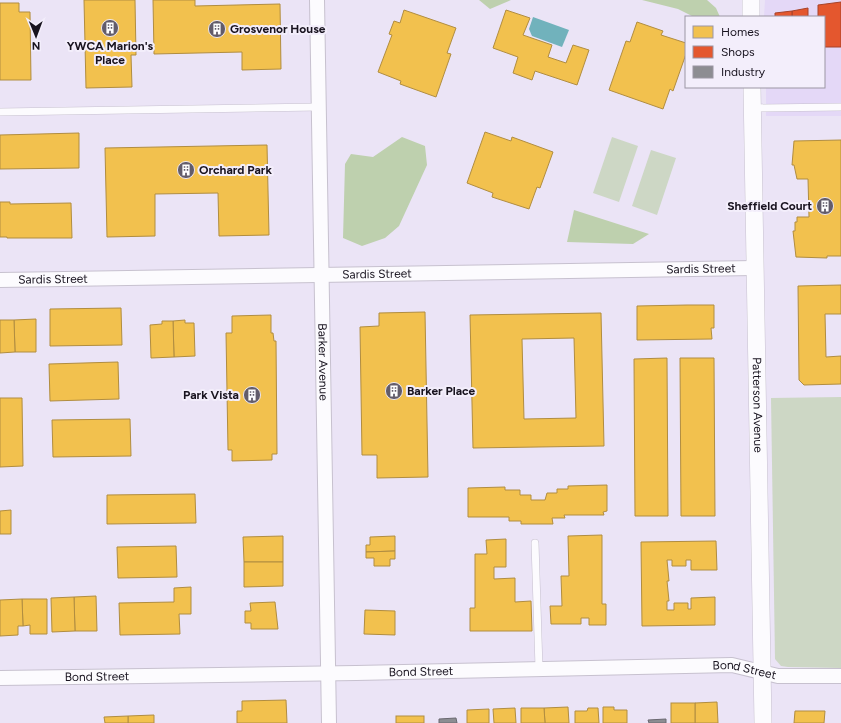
<svg xmlns="http://www.w3.org/2000/svg" width="841" height="723" font-family="Figtree,sans-serif">
	<style>
		.built { fill: #e4d8f7 }
		.green { fill: #cdd7c5 }
		.forest { fill: #bed0ae }
		.water { fill: #71b2bc }
		.homes { fill: #f2c14e; stroke: #b18d40; fill-rule: evenodd }
		.shops { fill: #e4572e; stroke: #a7432a }
		.industry { fill: #8d8d92; stroke: #6a6870 }
		.lines { fill: none; stroke-linecap: round; stroke-linejoin: round }
		.service-casing { stroke: #c7c1cf; stroke-width: 8 }
		.minor-casing { stroke: #c7c1cf; stroke-width: 16 }
		.tertiary-casing { stroke: #c7c1cf; stroke-width: 18 }
		.service { stroke: #fcfbfe; stroke-width: 7 }
		.minor { stroke: #fcfbfe; stroke-width: 14 }
		.tertiary { stroke: #fcfbfe; stroke-width: 17 }
		.labels { text-anchor: middle; dominant-baseline: central; stroke-width: 4; stroke-linejoin: round; paint-order: stroke }
		.poi-label { font-size: 12px; font-weight: bold; fill: #18131f; stroke: #f3eefb; text-anchor: start }
		.street-label { font-size: 12px; fill: #18131f; stroke: #f3eefb }
	</style>
	<rect width="100%" height="100%" fill="#ebe4f6"/>
	<polygon class="built" points="765,0 841,0 841,116 766,116 766,87 824,87 824,17 764,17"/>
	<g class="green">
		<polygon points="612,137 638,146 619,202 593,193"/>
		<polygon points="651,150 676,158 657,215 632,206"/>
		<polygon points="841,397 841,668 788,667 781,666 775,659 771,398"/>
	</g>
	<g class="forest">
		<polygon points="479,0 511,0 490,9"/>
		<polygon points="642,0 707,0 716,8 720,17 694,17 678,9"/>
		<polygon points="402,137 425,146 427,165 399,226 385,238 362,246 343,238 345,164 351,154 373,157"/>
		<polygon points="574,210 649,234 633,244 567,242"/>
	</g>
	<polygon class="water" points="533,17 569,30 562,47 532,36 529,29"/>
	<g class="homes">
		<polygon points="84,0 135,0 136,55 131,55 132,87 86,88"/>
		<polygon points="153,0 195,0 195,6 280,4 281,69 242,70 242,52 154,54"/>
		<polygon points="0,3 19,3 19,12 30,12 31,80 0,80"/>
		<polygon points="404,10 456,28 447,53 451,54 436,97 400,84 401,81 378,72 392,35 389,34 394,21 400,23"/>
		<polygon points="506,10 530,18 523,35 552,45 548,57 566,63 573,45 589,50 577,85 535,71 532,80 513,73 518,57 493,48"/>
		<polygon points="637,22 663,31 661,35 686,43 686,54 673,91 670,89 663,109 609,90 626,41 630,42"/>
		<polygon points="485,132 511,141 512,137 553,152 540,188 537,187 529,209 492,197 493,193 467,183"/>
		<polygon points="79,133 79,168 0,169 0,135"/>
		<polygon points="841,140 841,256 827,256 827,258 796,257 793,231 795,231 795,222 797,222 797,217 809,217 808,179 797,179 794,165 792,165 794,141"/>
		<polygon points="267,145 269,235 219,236 218,193 155,194 155,236 107,237 105,148"/>
		<polygon points="0,202 10,202 10,204 71,203 72,238 7,238 7,237 0,237"/>
		<polygon points="841,285 841,314 825,314 826,357 841,356 841,384 804,385 799,380 798,286"/>
		<polygon points="687,305 714,305 714,328 711,328 712,339 637,340 637,306"/>
		<polygon points="121,308 122,345 50,346 50,309"/>
		<polygon points="425,312 428,477 377,478 377,455 362,455 360,327 379,326 379,313"/>
		<path d="M601,313l3,133 -131,2 -3,-133zM574,338l2,80 -52,1 -2,-80z"/>
		<polygon points="271,315 271,333 273,333 274,341 276,341 277,454 272,454 272,460 232,461 232,450 228,450 226,333 232,333 232,316"/>
		<polygon points="36,319 36,352 15,352 14,320"/>
		<polygon points="0,320 14,320 15,352 0,353"/>
		<polygon points="185,320 185,323 194,323 195,356 174,357 173,321"/>
		<polygon points="162,321 173,321 174,357 151,358 150,325 162,324"/>
		<polygon points="667,358 668,516 635,516 634,359"/>
		<polygon points="680,358 714,358 715,516 681,516"/>
		<polygon points="118,362 119,399 50,401 49,364"/>
		<polygon points="0,398 22,398 23,466 0,467"/>
		<polygon points="130,419 131,456 53,457 52,420"/>
		<polygon points="607,485 607,511 603,512 604,515 564,515 565,518 552,518 553,524 521,524 521,521 509,521 509,517 468,517 468,488 505,487 505,490 520,490 520,495 531,495 531,500 545,500 547,493 557,493 557,489 568,489 568,486"/>
		<polygon points="195,494 196,523 107,524 107,495"/>
		<polygon points="11,510 11,534 0,534 0,511"/>
		<polygon points="602,535 602,604 606,604 606,625 589,625 589,618 581,618 581,624 551,624 550,606 562,606 561,576 569,576 568,536"/>
		<polygon points="283,536 283,562 244,562 243,537"/>
		<polygon points="395,536 395,551 366,552 366,545 370,545 370,537"/>
		<polygon points="506,539 506,567 494,567 494,579 515,578 515,602 531,601 532,631 470,631 470,608 475,608 475,554 487,554 486,540"/>
		<polygon points="716,541 717,570 691,570 691,560 686,560 686,566 672,566 672,560 667,560 669,581 667,581 669,601 667,601 667,610 674,610 674,603 688,603 688,609 691,609 691,598 715,597 715,625 642,626 641,542"/>
		<polygon points="176,546 177,577 118,578 117,547"/>
		<polygon points="395,551 395,559 390,559 390,566 374,566 374,558 366,558 366,552"/>
		<polygon points="244,562 283,562 283,586 244,587"/>
		<polygon points="191,587 191,614 179,614 180,634 120,635 119,603 174,602 174,588"/>
		<polygon points="96,596 97,631 75,631 74,597"/>
		<polygon points="74,597 75,631 52,632 51,598"/>
		<polygon points="22,599 47,599 47,634 30,634 30,625 23,626"/>
		<polygon points="22,599 23,626 18,626 18,635 0,636 0,600"/>
		<polygon points="275,602 278,629 251,629 251,623 245,623 245,611 251,611 250,603"/>
		<polygon points="365,610 395,611 395,635 364,634"/>
		<polygon points="286,700 287,723 237,723 237,711 242,711 242,701"/>
		<polygon points="717,702 718,723 695,723 695,703"/>
		<rect x="671" y="703" width="24" height="20"/>
		<polygon points="568,707 569,723 545,723 544,708"/>
		<polygon points="603,707 614,707 614,710 627,710 627,723 603,723"/>
		<polygon points="515,708 516,723 494,723 493,709"/>
		<polygon points="521,708 544,708 545,723 521,723"/>
		<polygon points="588,708 598,708 599,723 575,723 575,711 587,711"/>
		<polygon points="489,709 489,723 467,723 467,710"/>
		<polygon points="795,711 825,711 824,723 794,723"/>
		<polygon points="154,715 154,723 128,723 128,716"/>
		<polygon points="128,716 128,723 105,723 104,717"/>
		<rect x="396" y="716" width="28" height="7"/>
	</g>
	<g class="shops">
		<polygon points="841,2 841,47 824,47 824,17 818,17 818,5"/>
		<polygon points="808,8 808,17 792,17 792,11"/>
		<polygon points="792,11 792,17 775,17 775,13"/>
	</g>
	<g class="industry">
		<polygon points="456,718 457,723 439,723 439,719"/>
		<polygon points="666,719 666,723 649,723 648,720"/>
	</g>
	<g class="lines">
		<g class="service-casing">
			<g id="service">
				<polyline points="753,108 841,107"/>
				<polyline points="0,112 319,107"/>
				<polyline points="535,543 539,668"/>
			</g>
		</g>
		<g class="minor-casing">
			<g id="minor">
				<path id="s1" d="M317,0l12,723"/>
				<path id="s2" d="M0,280l754,-12"/>
				<path id="s3" d="M0,678l356,-5 376,-8 46,11h63"/>
			</g>
		</g>
		<g class="tertiary-casing">
			<g id="tertiary">
				<polyline points="751,0 751,17"/>
				<path id="s4" d="M752,87l11,636"/>
			</g>
		</g>
		<use href="#service" class="service"/>
		<use href="#minor" class="minor"/>
		<use href="#tertiary" class="tertiary"/>
	</g>
	<defs>
		<g id="building-disc" transform="scale(0.9)"><circle r="9.5" fill="#625c6a" stroke="#f3eefb"/><path d="M-4-6H4V6H1V3H-1V6H-4ZM-2.5-4.3h1.7v1.8h-1.7ZM.8-4.3h1.7v1.8H.8ZM-2.5-1h1.7V.8h-1.7ZM.8-1h1.7V.8H.8Z" fill="#fff"/></g>
	</defs>
	<g fill-rule="evenodd">
		<use href="#building-disc" x="110" y="28"/>
		<use href="#building-disc" x="217" y="29"/>
		<use href="#building-disc" x="186" y="170"/>
		<use href="#building-disc" x="825" y="206"/>
		<use href="#building-disc" x="394" y="391"/>
		<use href="#building-disc" x="252" y="395"/>
	</g>
	<g class="labels">
		<g class="poi-label">
			<text x="230" y="29">Grosvenor House</text>
			<text x="110" y="46" text-anchor="middle">YWCA Marion's<tspan x="110" dy="14">Place</tspan></text>
			<text x="199" y="170">Orchard Park</text>
			<text x="812" y="206" text-anchor="end">Sheffield Court</text>
			<text x="407" y="391">Barker Place</text>
			<text x="239" y="395" text-anchor="end">Park Vista</text>
		</g>
		<g class="street-label">
			<text stroke="none"><textPath href="#s2" startOffset="701">Sardis Street</textPath></text>
			<text stroke="none"><textPath href="#s2" startOffset="377">Sardis Street</textPath></text>
			<text stroke="none"><textPath href="#s2" startOffset="53">Sardis Street</textPath></text>
			<text stroke="none"><textPath href="#s1" startOffset="362">Barker Avenue</textPath></text>
			<text stroke="none"><textPath href="#s4" startOffset="318">Patterson Avenue</textPath></text>
			<text stroke="none"><textPath href="#s3" startOffset="745">Bond Street</textPath></text>
			<text stroke="none"><textPath href="#s3" startOffset="421">Bond Street</textPath></text>
			<text stroke="none"><textPath href="#s3" startOffset="97">Bond Street</textPath></text>
		</g>
	</g>
	<rect x="685" y="16" width="140" height="72" fill="#f3eefb" stroke="#9b96a3"/>
	<rect x="693" y="26" width="20" height="12" fill="#f2c14e" stroke="#9b96a3"/>
	<text x="721" y="36" font-size="12" fill="#18131f">Homes</text>
	<rect x="693" y="46" width="20" height="12" fill="#e4572e" stroke="#9b96a3"/>
	<text x="721" y="56" font-size="12" fill="#18131f">Shops</text>
	<rect x="693" y="66" width="20" height="12" fill="#8d8d92" stroke="#9b96a3"/>
	<text x="721" y="76" font-size="12" fill="#18131f">Industry</text>
	<g transform="translate(36 36) rotate(179)" stroke="#f3eefb" stroke-width="3" paint-order="stroke">
	<path d="M0-3L7 15L0 10L-7 15Z" fill="#18131f"/>
	<text y="-6" font-size="11" font-weight="bold" text-anchor="middle" fill="#18131f">N</text>
	</g>
</svg>
